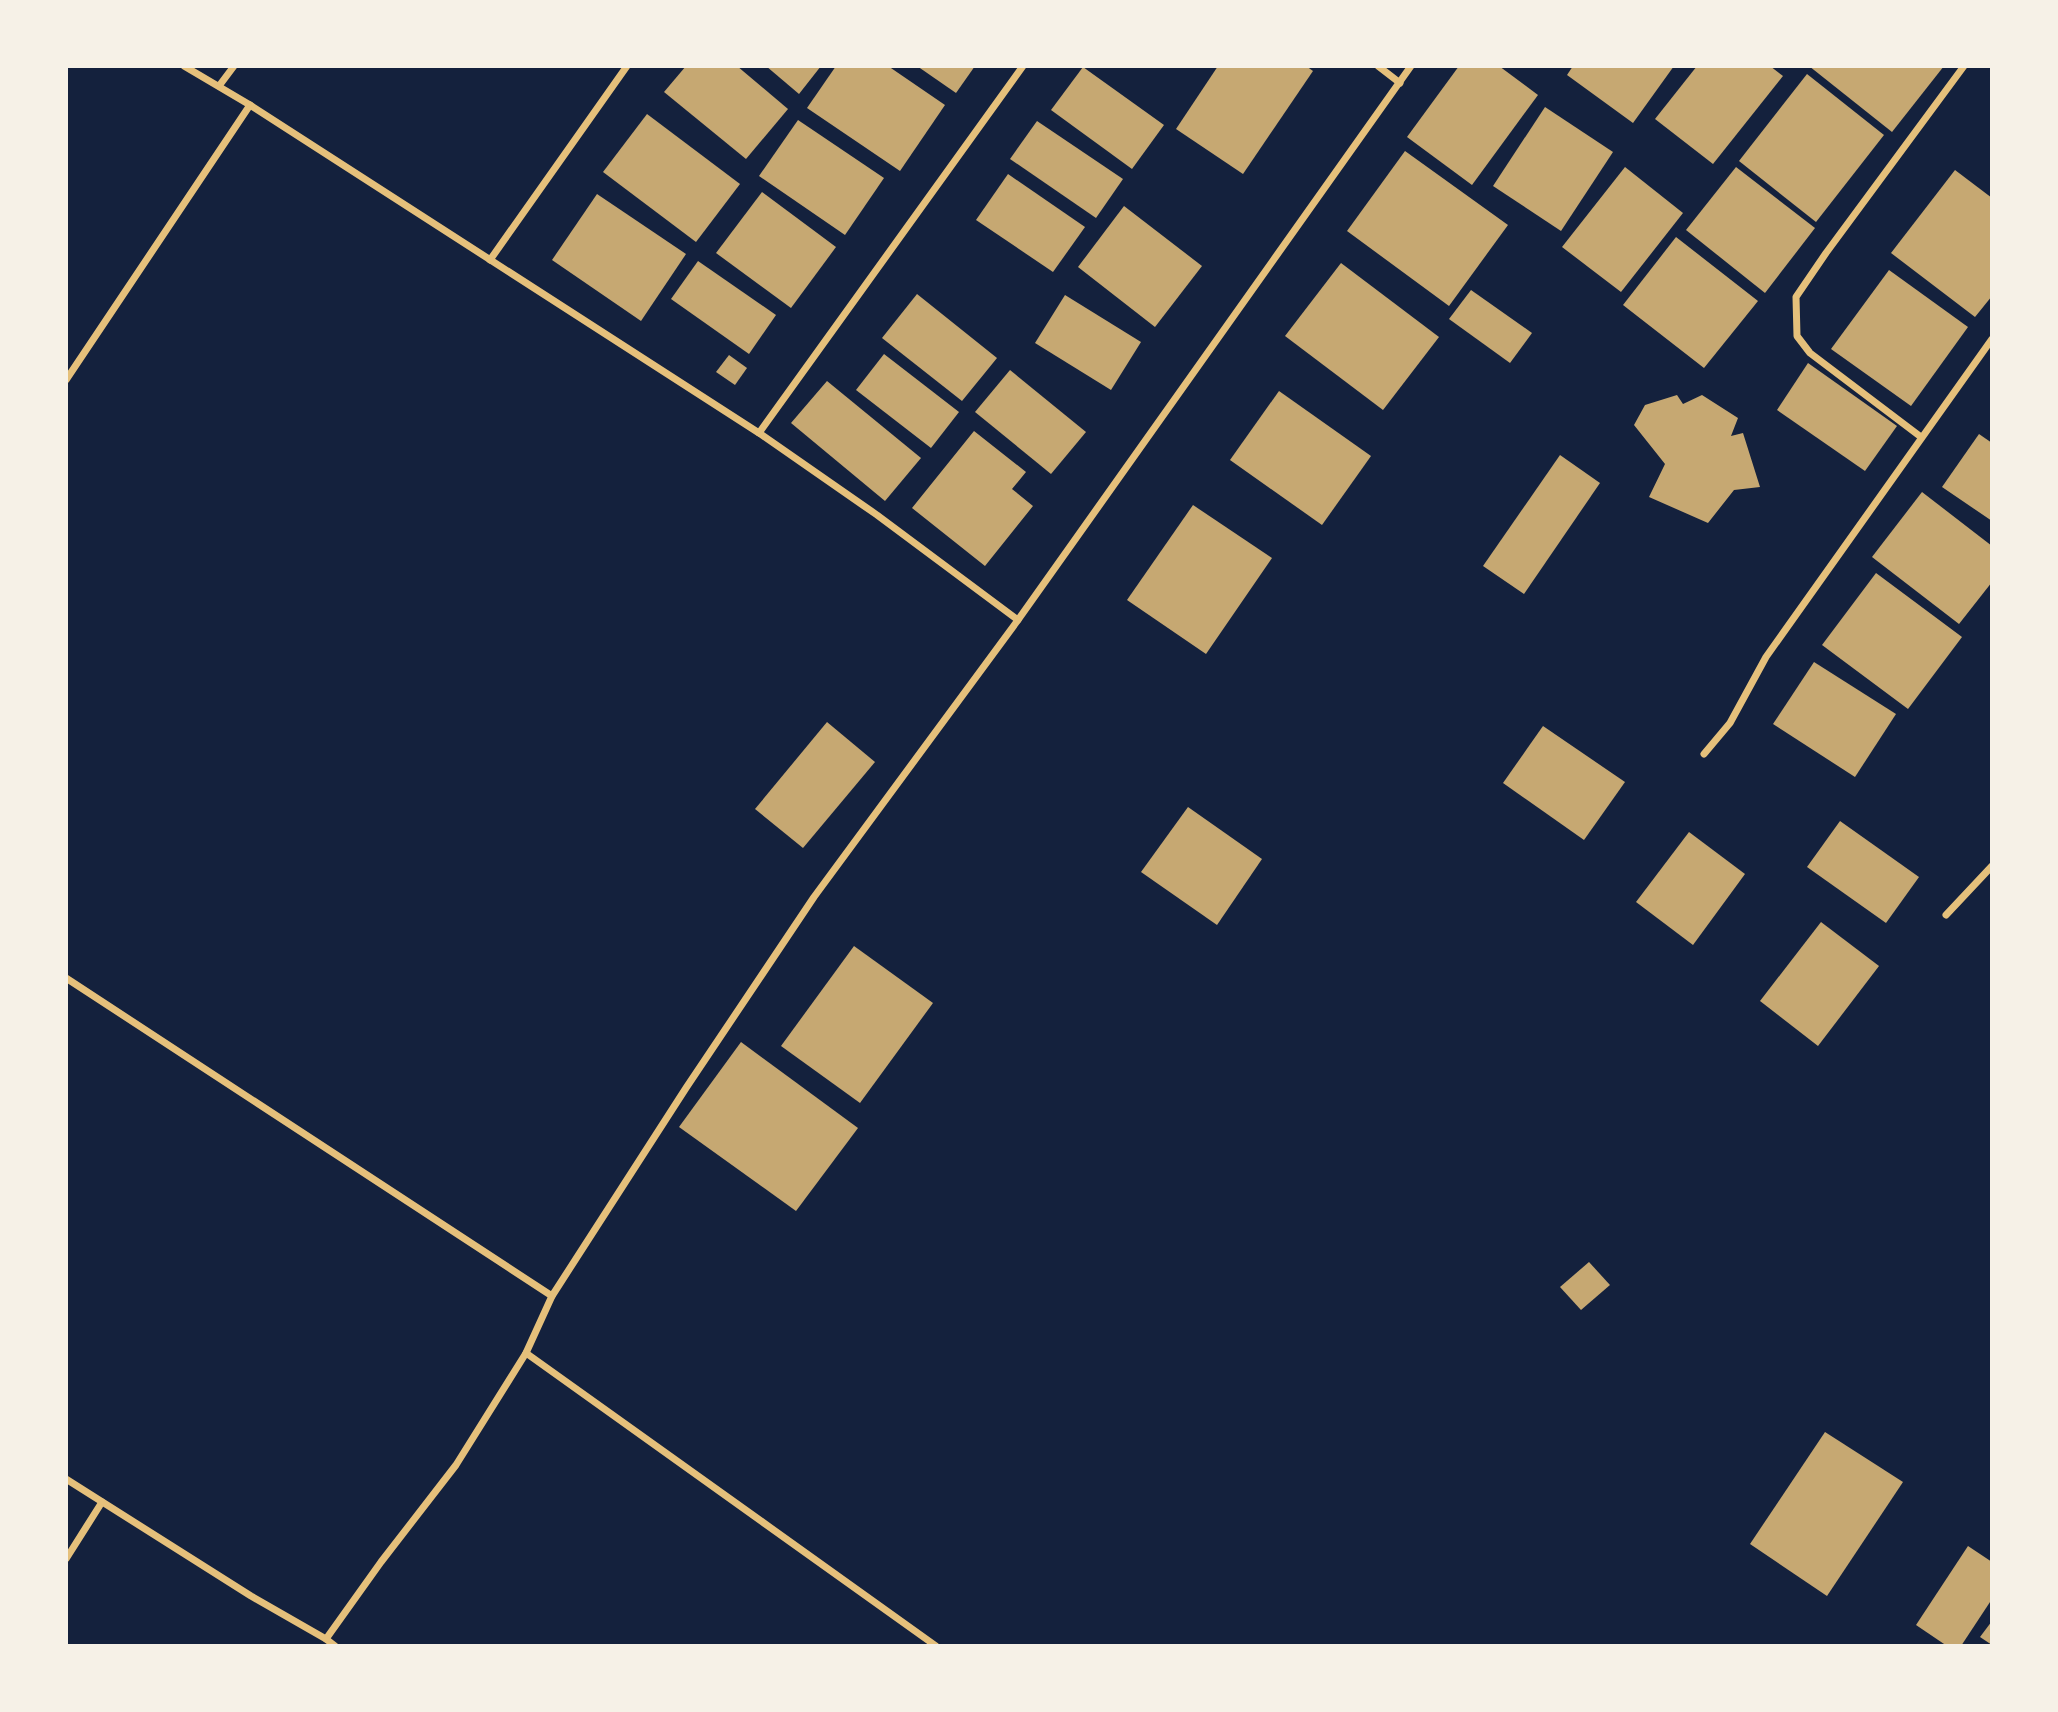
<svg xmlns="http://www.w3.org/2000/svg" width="2058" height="1712" font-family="'PT Sans Narrow',sans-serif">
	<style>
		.building { fill: #c6a872 }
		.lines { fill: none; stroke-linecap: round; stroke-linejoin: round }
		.minor { stroke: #e5c07b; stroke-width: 7 }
	</style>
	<rect width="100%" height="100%" fill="#14213d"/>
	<g class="building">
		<polygon points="686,66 737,66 788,109 746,159 664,92"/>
		<polygon points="766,66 821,66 799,94"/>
		<polygon points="836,66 888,66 945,105 900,171 807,108"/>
		<polygon points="917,66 975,66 956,93"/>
		<polygon points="1218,66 1306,66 1313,71 1243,174 1176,129"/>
		<polygon points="1459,66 1499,66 1538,95 1472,185 1407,137"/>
		<polygon points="1573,66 1674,66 1633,123 1567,75"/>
		<polygon points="1697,66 1770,66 1783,76 1713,164 1655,119"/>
		<polygon points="1809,66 1944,66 1892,132"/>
		<polygon points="1083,67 1164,125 1132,169 1051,110"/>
		<polygon points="1807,74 1884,135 1816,222 1739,161"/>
		<polygon points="1545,107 1613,152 1561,231 1493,186"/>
		<polygon points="647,114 740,184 696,242 603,172"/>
		<polygon points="798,120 884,178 845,235 759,176"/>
		<polygon points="1037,121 1123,179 1096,218 1010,159"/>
		<polygon points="1405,151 1508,225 1449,306 1347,231"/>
		<polygon points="1625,167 1683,213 1621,292 1562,247"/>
		<polygon points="1736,167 1815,228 1765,293 1686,230"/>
		<polygon points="1955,170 1992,198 1992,296 1975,317 1891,253"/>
		<polygon points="1008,174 1085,227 1053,272 976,220"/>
		<polygon points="762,192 836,247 791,308 716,253"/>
		<polygon points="597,194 686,254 641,321 552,260"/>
		<polygon points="1124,206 1202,266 1155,327 1078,267"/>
		<polygon points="1676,237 1758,301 1704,368 1623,305"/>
		<polygon points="698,261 776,315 749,354 671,299"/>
		<polygon points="1341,263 1439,337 1383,410 1285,336"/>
		<polygon points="1889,270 1968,327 1911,406 1831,349"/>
		<polygon points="1471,290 1532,333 1510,363 1449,319"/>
		<polygon points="917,294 997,358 962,401 882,338"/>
		<polygon points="1065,295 1141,342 1111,390 1035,343"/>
		<polygon points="884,354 959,412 931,448 856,390"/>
		<polygon points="729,355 747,368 735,385 716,372"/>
		<polygon points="1808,363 1897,426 1865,471 1777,410"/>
		<polygon points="1010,370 1086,432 1051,474 975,412"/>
		<polygon points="827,381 921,458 885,501 791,423"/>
		<polygon points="1279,391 1371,456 1322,525 1230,460"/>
		<polygon points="1677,395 1683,404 1702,395 1738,418 1731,436 1743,433 1760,487 1734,490 1708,523 1649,497 1665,464 1634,425 1645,405"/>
		<polygon points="974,431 1026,472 1012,489 1033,506 985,566 912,508"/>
		<polygon points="1979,434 1992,443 1992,521 1942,487"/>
		<polygon points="1560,455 1600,483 1524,594 1483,566"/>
		<polygon points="1922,492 1992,546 1992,582 1959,624 1872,557"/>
		<polygon points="1193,505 1272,558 1206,654 1127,600"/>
		<polygon points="1876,573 1962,637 1908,709 1822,645"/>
		<polygon points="1814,662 1896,714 1855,777 1773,724"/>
		<polygon points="827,722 875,762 803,848 755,809"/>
		<polygon points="1543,726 1625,782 1584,840 1503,783"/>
		<polygon points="1188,807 1262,859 1217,925 1141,872"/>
		<polygon points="1840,821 1919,877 1886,923 1807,867"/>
		<polygon points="1689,832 1745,874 1693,945 1636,902"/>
		<polygon points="1821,922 1879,966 1818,1046 1760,1001"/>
		<polygon points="854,946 933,1003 860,1103 781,1046"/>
		<polygon points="741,1042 858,1128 796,1211 679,1127"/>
		<polygon points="1589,1262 1610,1285 1581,1310 1560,1287"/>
		<polygon points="1825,1432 1903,1482 1827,1596 1750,1544"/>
		<polygon points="1968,1546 1992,1562 1992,1599 1961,1646 1947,1646 1916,1625"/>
		<polygon points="1992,1621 1992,1645 1980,1637"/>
	</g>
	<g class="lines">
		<g class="minor">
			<polyline points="184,66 250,105 759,433 877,515 1018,620"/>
			<polyline points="1378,66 1400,83"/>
			<polyline points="219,86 234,66"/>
			<polyline points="490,260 627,66"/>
			<polyline points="66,380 250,105"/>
			<polyline points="759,433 1023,66"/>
			<polyline points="1921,437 1810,353 1797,336 1796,297 1826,253 1964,66"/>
			<polyline points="1704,754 1730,723 1766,657 1992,339"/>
			<polyline points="1946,915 1992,866"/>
			<polyline points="66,978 552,1296"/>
			<polyline points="526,1353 936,1646"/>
			<polyline points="66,1479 251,1596 326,1639 381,1562 456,1465 526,1353 552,1296 686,1088 814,897 1018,620 1411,66"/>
			<polyline points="66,1559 102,1502"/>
			<polyline points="326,1639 335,1646"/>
		</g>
	</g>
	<rect width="2058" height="1712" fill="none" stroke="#f6f1e7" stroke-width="136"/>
</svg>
